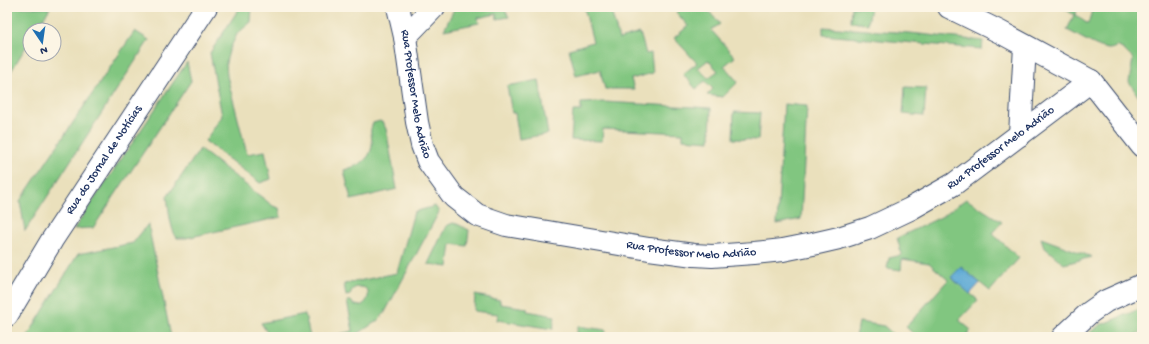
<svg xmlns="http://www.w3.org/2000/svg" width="1149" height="344" font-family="'Gochi Hand',sans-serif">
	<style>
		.green { fill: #81c680; stroke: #4e7a6f; fill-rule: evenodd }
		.water { fill: #5ba9d5; stroke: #3b6c9a }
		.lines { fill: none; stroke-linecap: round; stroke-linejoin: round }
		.minor-casing { stroke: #3a4a6c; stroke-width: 24 }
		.tertiary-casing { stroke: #3a4a6c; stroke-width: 24 }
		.minor { stroke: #fff; stroke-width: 22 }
		.tertiary { stroke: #fff; stroke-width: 22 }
		.labels { text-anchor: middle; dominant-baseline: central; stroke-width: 4; stroke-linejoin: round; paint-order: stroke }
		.street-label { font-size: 12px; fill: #1b2f5e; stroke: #fcf5e5 }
	</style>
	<rect width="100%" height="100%" fill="#fcf5e5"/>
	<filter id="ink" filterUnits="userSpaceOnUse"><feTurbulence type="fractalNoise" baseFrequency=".025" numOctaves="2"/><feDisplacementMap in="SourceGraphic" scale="8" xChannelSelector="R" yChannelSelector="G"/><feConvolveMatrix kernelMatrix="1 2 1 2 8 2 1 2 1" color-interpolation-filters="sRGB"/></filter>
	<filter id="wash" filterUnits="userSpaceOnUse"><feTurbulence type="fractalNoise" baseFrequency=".012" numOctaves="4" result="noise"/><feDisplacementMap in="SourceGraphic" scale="16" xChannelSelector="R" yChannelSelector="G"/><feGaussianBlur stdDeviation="0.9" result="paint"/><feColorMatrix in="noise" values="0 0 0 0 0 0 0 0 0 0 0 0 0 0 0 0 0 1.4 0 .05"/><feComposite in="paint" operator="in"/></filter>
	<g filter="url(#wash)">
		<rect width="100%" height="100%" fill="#eae0bc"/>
		<g class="green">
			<polygon points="19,7 50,8 36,30 30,30 30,40 7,78 7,9"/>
			<polygon points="240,7 252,7 251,22 237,34 229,51 226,62 227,76 247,154 265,151 271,179 260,183 205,141 220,119 222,116 210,53"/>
			<polygon points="455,7 503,7 509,17 497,19 496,14 478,18 479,23 444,30"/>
			<polygon points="584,7 610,7 619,39 640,33 646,54 651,53 653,73 631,79 634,89 605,89 600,70 576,76 569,49 593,42"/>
			<path d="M682,7h23l15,17 -9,6 24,27 -11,9 14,16 -15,15 -16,-2 6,-6 -8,-8 -9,8 -13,-15 14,-11 -23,-25 14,-12 -12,-14zM708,60l10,11 -10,7 -10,-10z"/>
			<polygon points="852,7 871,7 868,24 851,22"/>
			<path d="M1062,7h16l-3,8 13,9 5,-17h49v95l-13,-20 4,-23 -9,-9 -7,-4c-3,2 -5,3 -9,3 -10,-1 -31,-14 -41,-19l7,-15z"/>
			<polygon points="823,27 910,33 983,41 982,49 823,35"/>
			<polygon points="135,31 149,40 25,231 20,201 130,38"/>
			<polygon points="187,62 191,81 93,228 74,229"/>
			<polygon points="539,80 548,134 519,139 515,113 512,113 507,86"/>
			<polygon points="905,87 926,88 924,116 903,114"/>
			<polygon points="604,102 711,108 710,141 683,139 683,133 603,129 602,141 571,140 573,111 581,111 581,103"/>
			<polygon points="784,104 807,106 801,219 777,224"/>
			<polygon points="734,112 760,113 758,140 733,139"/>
			<path d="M380,121l3,2 3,6 11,60 -46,11 -7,-30c13,-4 26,-9 28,-24 1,-9 -4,-13 1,-23z"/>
			<path d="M200,149l73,57 6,2 2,9 -95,21h-9c-7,-8 -8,-30 -10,-41z"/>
			<polygon points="966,199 1002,222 992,233 1019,258 990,291 961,267 951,278 978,300 959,320 971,330 965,337 917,337 906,327 948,280 929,263 902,259 901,270 887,268 889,258 902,255 897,238 941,217"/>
			<path d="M435,206l4,6 -55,102 -7,7 -24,16h-27l27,-6 -6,-30h4c13,16 27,-15 8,-14 -5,0 -8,3 -9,8l-4,1 -2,-12 53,-11 17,-61z"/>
			<polygon points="453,223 457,224 469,230 467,246 451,244 448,267 428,264 446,226"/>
			<polygon points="148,224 171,337 27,337 78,254 133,243"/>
			<polygon points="1041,238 1092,257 1064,264 1044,247"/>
			<polygon points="475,295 500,300 500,304 527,308 527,311 555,316 553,329 497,320 498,314 474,311"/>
			<polygon points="1142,308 1142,331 1133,337 1084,337 1100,325"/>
			<polygon points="305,314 310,337 270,337 261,323"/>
			<polygon points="859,322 884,326 896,337 856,337"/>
			<polygon points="578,326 606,330 605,337 576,337"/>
		</g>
		<polygon class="water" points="961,267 980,283 970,294 951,277"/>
	</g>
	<g filter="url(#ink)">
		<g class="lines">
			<g class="minor-casing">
				<g id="minor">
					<path id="s1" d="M398,7l7,30 12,85 5,23 6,16 26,36 23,18 29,10 143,24 45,6 18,1 42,-3 29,-3 30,-6 26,-6 31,-10 40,-19 44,-25 137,-103"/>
					<polyline points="949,7 1000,32 1091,81 1142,146"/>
					<polyline points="405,37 434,7"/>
					<polyline points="1020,135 1025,46"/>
					<polyline points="1063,337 1089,313 1106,301 1142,285"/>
				</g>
			</g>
			<g class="tertiary-casing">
				<g id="tertiary">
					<path id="s2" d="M7,315l45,-75 154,-233"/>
				</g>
			</g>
			<use href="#minor" class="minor"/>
			<use href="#tertiary" class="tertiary"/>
		</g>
	</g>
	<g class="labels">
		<g class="street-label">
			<text stroke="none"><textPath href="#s1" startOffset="89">Rua Professor Melo Adrião</textPath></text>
			<text stroke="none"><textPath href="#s1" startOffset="785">Rua Professor Melo Adrião</textPath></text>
			<text stroke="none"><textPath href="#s2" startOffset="183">Rua do Jornal de Notícias</textPath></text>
			<text stroke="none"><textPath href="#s1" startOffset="449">Rua Professor Melo Adrião</textPath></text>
		</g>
	</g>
	<rect width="1149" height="344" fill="none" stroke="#fcf5e5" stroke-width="24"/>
	<g transform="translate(42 42) rotate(167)"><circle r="19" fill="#fcf5e5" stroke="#a2a6af"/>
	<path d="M0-3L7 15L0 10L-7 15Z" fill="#1f6fb2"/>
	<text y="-6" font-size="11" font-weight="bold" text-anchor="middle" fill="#1b2f5e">N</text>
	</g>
</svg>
